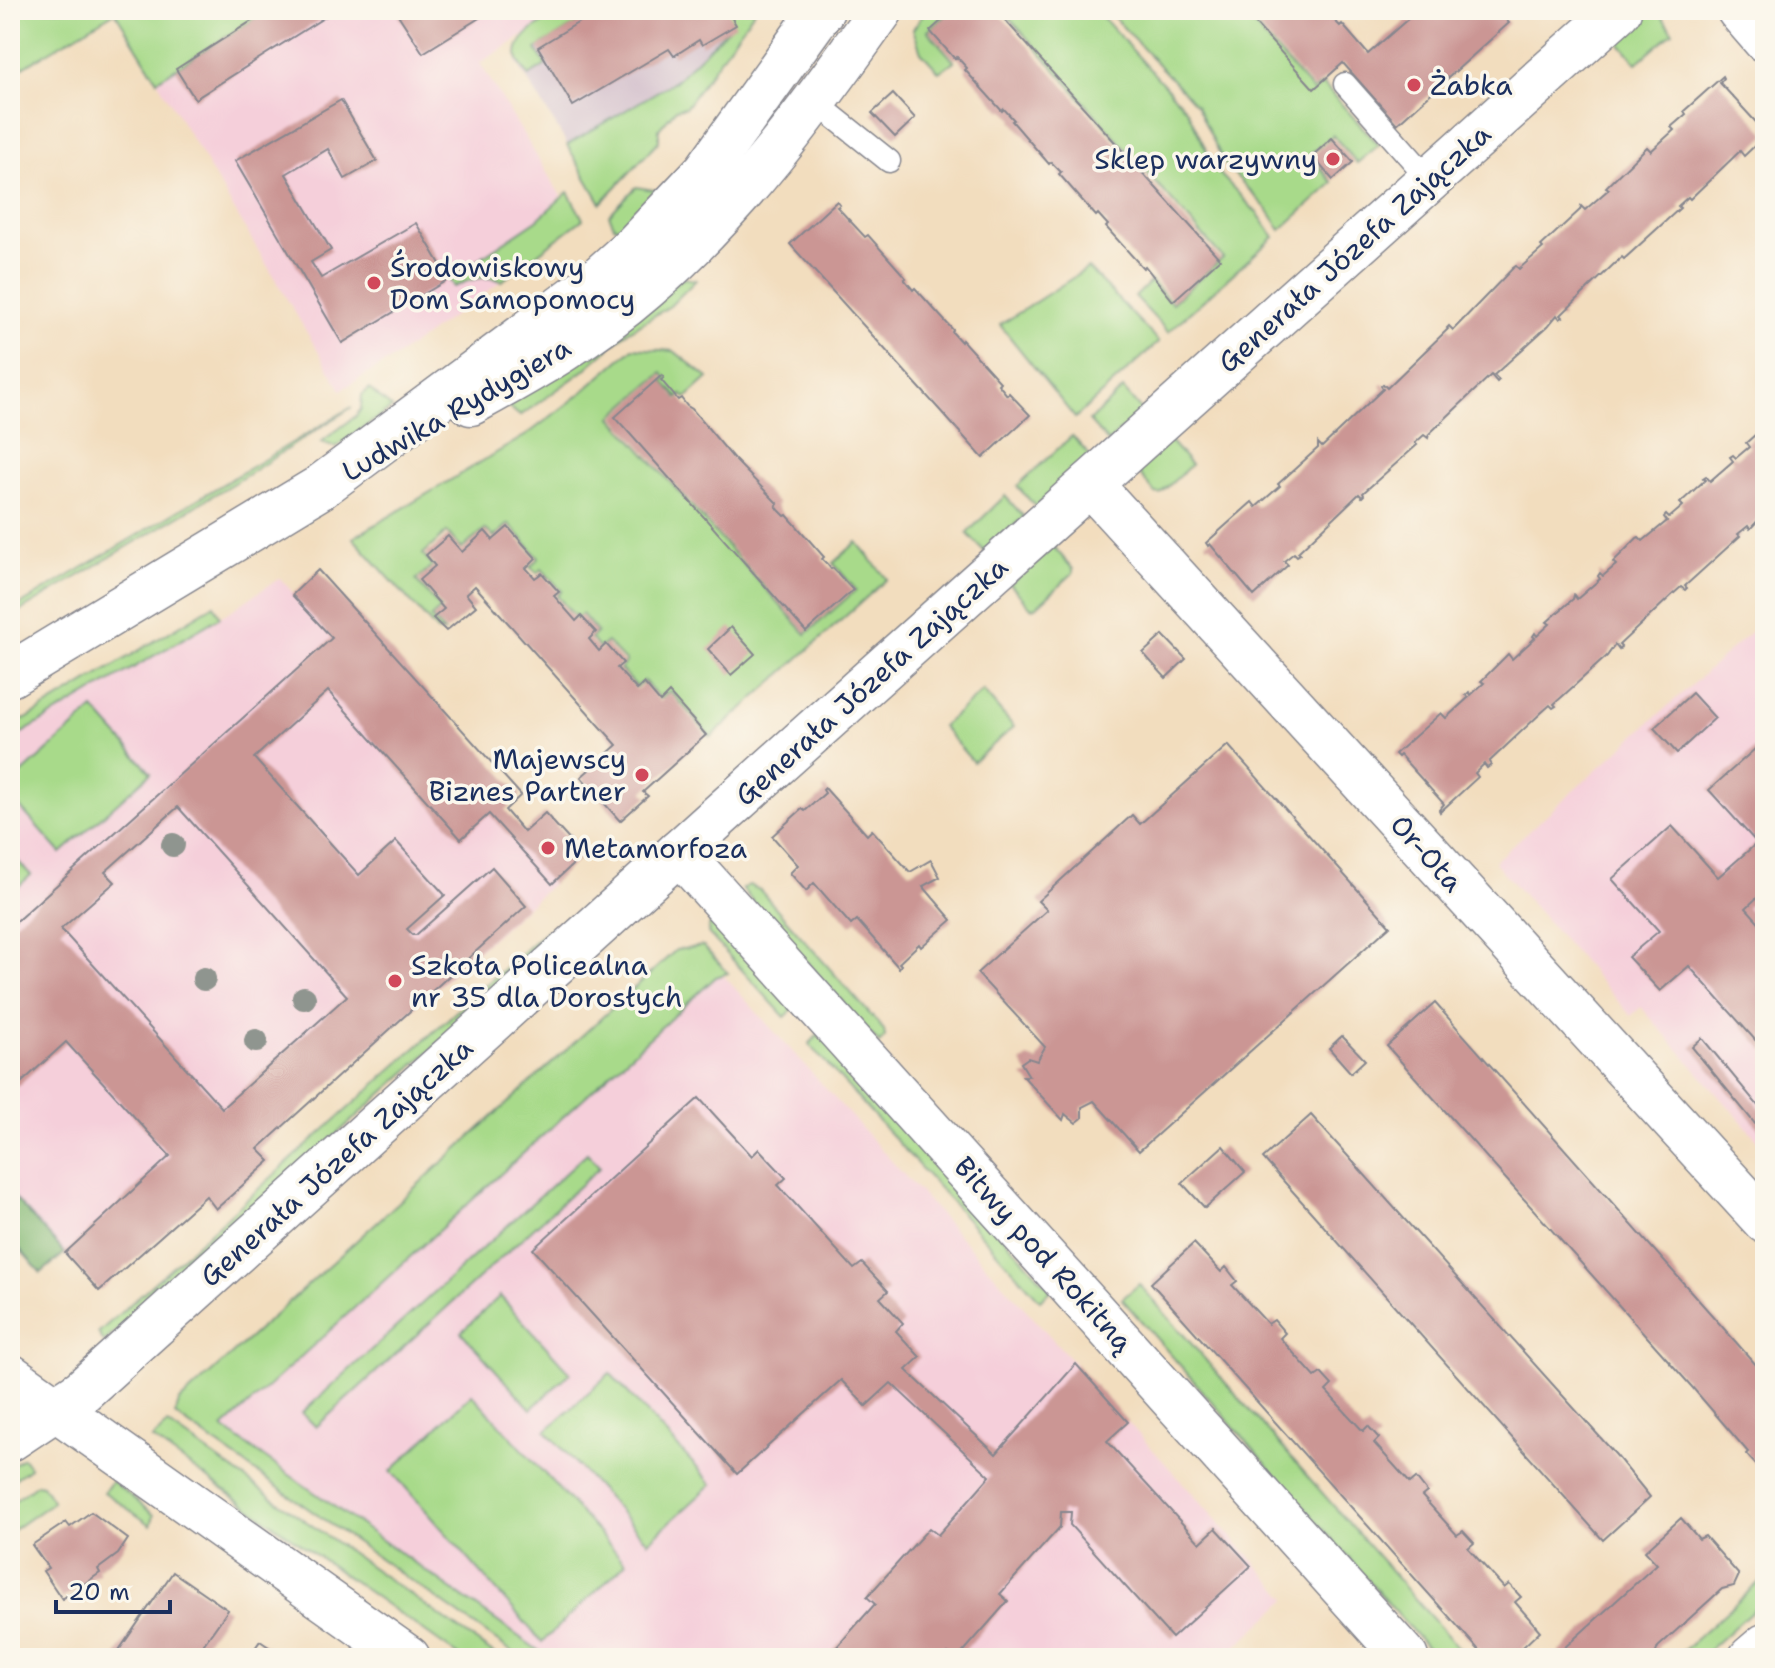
<svg xmlns="http://www.w3.org/2000/svg" width="1775" height="1668" font-family="'Shantell Sans',sans-serif">
	<style>
		.built { fill: #f5cfda }
		.industrial { fill: #d1bdcb }
		.green { fill: #a8da8a; stroke: #628474; stroke-width: 2 }
		.forest { fill: #86ba76; stroke: #50746a; stroke-width: 2 }
		.building { fill: #cb9694; fill-rule: evenodd }
		.lines { fill: none; stroke-linecap: round; stroke-linejoin: round }
		.lane-casing { stroke: #86868e; stroke-width: 25 }
		.street-casing { stroke: #86868e; stroke-width: 47 }
		.secondary-casing { stroke: #86868e; stroke-width: 47 }
		.lane { stroke: #fff; stroke-width: 22 }
		.street { stroke: #fff; stroke-width: 44 }
		.secondary { stroke: #fff; stroke-width: 44 }
		.tree { fill: #8f958f }
		.poi-dot { fill: #d1495b; stroke: #fbf7ec; stroke-width: 3 }
		.labels { text-anchor: middle; dominant-baseline: central; stroke-width: 7; stroke-linejoin: round; paint-order: stroke }
		.poi-label { font-size: 28px; fill: #1b2f5e; stroke: #fbf7ec; text-anchor: start }
		.street-label { font-size: 28px; fill: #1b2f5e; stroke: #fbf7ec }
	</style>
	<rect width="100%" height="100%" fill="#fbf7ec"/>
	<filter id="ink" filterUnits="userSpaceOnUse"><feTurbulence type="fractalNoise" baseFrequency=".0125" numOctaves="2"/><feDisplacementMap in="SourceGraphic" scale="16" xChannelSelector="R" yChannelSelector="G"/><feConvolveMatrix kernelMatrix="1 2 1 2 8 2 1 2 1" color-interpolation-filters="sRGB"/></filter>
	<filter id="wash" filterUnits="userSpaceOnUse"><feTurbulence type="fractalNoise" baseFrequency=".006" numOctaves="4" result="noise"/><feDisplacementMap in="SourceGraphic" scale="32" xChannelSelector="R" yChannelSelector="G"/><feGaussianBlur stdDeviation="1.8" result="paint"/><feColorMatrix in="noise" values="0 0 0 0 0 0 0 0 0 0 0 0 0 0 0 0 0 1.4 0 .05"/><feComposite in="paint" operator="in"/></filter>
	<g filter="url(#wash)">
		<rect width="100%" height="100%" fill="#f2ddbe"/>
		<g class="built">
			<polygon points="269,10 564,10 480,63 561,196 482,277 502,281 397,356 341,390 157,80"/>
			<polygon points="280,578 552,884 259,1148 270,1161 216,1209 206,1196 99,1291 10,1193 10,740 232,610"/>
			<polygon points="1765,619 1765,1148 1641,1007 1631,1016 1494,862"/>
			<polygon points="724,976 1288,1599 1223,1658 549,1658 223,1428 716,977"/>
		</g>
		<polygon class="industrial" points="599,10 681,10 684,14 729,29 585,173 516,61"/>
		<g class="green">
			<polygon points="10,10 269,10 157,80 115,12 10,75"/>
			<path d="M564,10h35l-63,39 10,16 -17,11c-3,-5 -9,-11 -11,-16 -7,-24 30,-40 46,-50z"/>
			<polygon points="727,10 755,10 686,107 676,109 659,129 659,141 601,203 567,145 675,81 729,28"/>
			<polygon points="926,10 951,10 928,31 954,61 939,72 921,52 913,29"/>
			<polygon points="1002,10 1096,10 1187,110 1216,170 1258,214 1274,237 1168,332 1135,297 1151,281 1172,303 1223,258"/>
			<polygon points="1107,10 1240,10 1313,91 1323,84 1379,145 1357,163 1333,135 1309,155 1333,183 1281,230 1267,209 1224,163 1197,106"/>
			<polygon points="1648,10 1657,10 1673,32 1637,63 1616,39"/>
			<polygon points="636,187 660,191 625,231 614,226 609,215"/>
			<path d="M568,192l15,27 -81,62c-16,-7 -32,-2 -48,6l-5,-8 88,-59z"/>
			<polygon points="1088,268 1159,342 1075,418 1000,325"/>
			<polygon points="683,278 696,280 670,306 626,333 582,372 520,416 504,403"/>
			<polygon points="633,348 674,351 708,378 686,398 682,395 678,398 663,381 667,378 662,373 612,417 806,634 856,590 833,563 857,542 887,579 711,737 670,691 660,699 644,681 637,687 620,669 626,662 607,642 599,648 591,638 597,632 582,614 576,618 557,596 562,591 542,569 537,573 530,567 539,558 509,524 494,537 485,529 462,549 447,532 423,554 432,566 416,580 441,609 431,618 444,632 437,631 353,538 528,434 579,395"/>
			<polygon points="369,389 392,408 336,447 321,442 356,416 361,409 362,395"/>
			<polygon points="1123,389 1142,411 1108,442 1089,421"/>
			<polygon points="352,407 247,475 10,617 10,611"/>
			<polygon points="1072,436 1091,457 1036,507 1017,486"/>
			<polygon points="1169,440 1191,465 1160,494 1155,493 1138,472"/>
			<polygon points="1005,496 1024,517 985,552 967,533"/>
			<polygon points="1053,546 1073,569 1073,573 1036,607 1031,608 1010,584"/>
			<polygon points="214,605 220,617 10,740 10,723 26,719"/>
			<polygon points="983,691 1014,727 973,762 942,726"/>
			<polygon points="94,709 151,773 61,853 10,796 10,784"/>
			<polygon points="10,853 31,875 10,894"/>
			<polygon points="749,885 760,890 884,1030 885,1037 879,1043 742,889"/>
			<polygon points="716,919 796,1007 785,1017 708,933 710,923"/>
			<polygon points="547,930 553,941 104,1342 98,1333"/>
			<polygon points="703,946 728,973 716,977 223,1428 549,1658 521,1658 175,1415 179,1402 676,950"/>
			<polygon points="820,1033 1051,1290 1040,1300 809,1044"/>
			<polygon points="587,1153 600,1167 316,1427 302,1413"/>
			<polygon points="1139,1284 1467,1658 1436,1658 1122,1299"/>
			<polygon points="500,1296 570,1373 531,1409 461,1332"/>
			<polygon points="610,1373 712,1484 648,1542 546,1431"/>
			<polygon points="472,1394 626,1563 542,1642 391,1471"/>
			<polygon points="168,1424 500,1658 462,1658 152,1439"/>
			<polygon points="23,1458 30,1468 10,1482 10,1467"/>
			<polygon points="112,1481 154,1515 151,1525 104,1492"/>
			<polygon points="37,1484 42,1485 53,1502 10,1532 10,1504"/>
			<polygon points="1765,1577 1765,1599 1700,1658 1683,1658 1683,1651"/>
		</g>
		<polygon class="forest" points="10,1193 65,1253 41,1273 10,1238"/>
		<g id="blocks">
			<g class="building">
				<polygon points="269,10 336,10 195,99 176,69"/>
				<polygon points="395,10 492,10 423,53"/>
				<polygon points="599,10 681,10 684,14 691,10 727,10 736,25 702,45 699,40 674,56 669,49 573,106 538,47"/>
				<polygon points="953,10 996,10 1220,259 1173,301 1145,266 1143,268 1106,227 1108,225 1098,214 1096,216 1059,174 1061,172 1051,162 1049,164 1012,121 1014,120 1004,109 1002,111 965,70 967,68 957,57 955,59 930,31"/>
				<polygon points="1243,10 1329,10 1333,14 1330,16 1340,26 1342,24 1368,54 1418,10 1497,10 1509,23 1397,124 1343,63 1314,89"/>
				<polygon points="1723,76 1724,78 1720,83 1765,132 1765,136 1744,156 1740,151 1690,199 1688,197 1678,206 1680,208 1624,259 1622,257 1613,265 1561,315 1563,317 1560,319 1557,315 1548,326 1494,375 1499,380 1497,382 1491,375 1429,434 1428,438 1424,435 1415,443 1417,445 1363,493 1364,495 1362,497 1359,494 1298,552 1300,554 1297,556 1294,553 1284,561 1288,565 1254,596 1210,544 1208,546 1206,543 1252,502 1256,507 1280,486 1278,484 1318,448 1318,443 1322,447 1383,389 1381,386 1383,384 1387,388 1448,329 1447,328 1449,326 1453,330 1513,268 1516,266 1519,269 1543,248 1541,246 1580,210 1581,206 1585,210 1609,189 1606,187 1647,147 1651,151 1674,130 1671,127 1686,114 1684,111"/>
				<polygon points="893,94 915,118 895,137 872,113"/>
				<polygon points="341,100 377,161 345,179 328,149 286,174 331,250 311,262 321,278 416,223 449,279 342,343 235,161"/>
				<polygon points="1332,138 1353,162 1333,180 1312,156"/>
				<polygon points="837,201 840,205 837,207 865,237 868,235 906,278 904,279 913,290 915,288 953,330 952,332 961,342 962,340 1000,382 998,384 1007,395 1009,393 1030,415 983,458 790,244"/>
				<polygon points="662,375 664,378 661,380 678,400 681,398 687,406 692,409 734,459 778,504 776,506 780,511 785,516 787,515 824,557 822,559 827,564 831,569 833,568 853,590 806,632 615,417"/>
				<polygon points="1765,426 1765,513 1750,529 1748,526 1738,534 1740,536 1685,586 1687,588 1685,590 1681,587 1672,595 1619,645 1621,647 1619,650 1615,645 1607,656 1554,704 1556,706 1553,708 1550,705 1541,713 1489,762 1491,765 1487,768 1484,764 1475,773 1478,777 1440,812 1439,810 1444,804 1400,755 1398,757 1395,754 1441,713 1446,718 1469,697 1466,695 1469,692 1471,695 1484,683 1481,681 1508,654 1512,659 1535,638 1533,636 1535,633 1537,636 1550,624 1547,622 1573,599 1574,595 1577,599 1600,579 1598,576 1600,573 1603,576 1616,565 1613,562 1637,538 1639,537 1643,541 1667,521 1664,517 1666,515 1669,518 1683,506 1680,503 1705,480 1703,478 1706,476 1710,481 1733,461 1730,457 1733,455 1736,458 1749,447 1746,443"/>
				<polygon points="508,527 536,558 526,568 535,578 542,573 559,592 554,596 576,621 581,616 596,632 589,639 599,651 606,644 623,663 617,668 637,690 644,683 660,702 669,693 706,735 643,792 648,796 620,821 581,777 617,745 475,586 466,594 476,606 446,631 433,618 444,609 419,580 435,566 426,555 448,536 462,552 485,531 493,540"/>
				<path d="M318,570l203,225 -16,15 19,22 21,-19 38,42 -31,29 -63,-70 -28,25 -133,-148 -74,67 105,117 37,-34 49,54 -38,34 6,6h3l76,-68 34,39 -268,243 12,12 -54,48 -10,-13 -107,95 -34,-38 105,-97 -104,-114 -56,51v-166l322,-289 -40,-43zM178,807l169,189 -125,112 -161,-179 54,-47 -10,-10z"/>
				<polygon points="731,627 755,654 731,675 708,649"/>
				<polygon points="1163,635 1186,659 1166,678 1143,653"/>
				<polygon points="1692,693 1715,718 1677,753 1654,728"/>
				<polygon points="1765,740 1765,890 1746,908 1765,929 1765,1051 1689,966 1660,991 1628,957 1659,931 1612,879 1672,826 1718,877 1757,843 1709,790"/>
				<polygon points="1228,745 1390,926 1139,1151 1094,1101 1082,1107 1082,1118 1076,1123 1065,1114 1063,1120 1023,1076 1029,1076 1021,1063 1028,1058 1037,1061 1045,1047 977,973 1047,910 1038,901 1132,815 1140,824"/>
				<polygon points="825,788 867,835 872,830 910,872 931,860 940,877 923,886 952,920 921,947 919,944 899,963 901,965 899,968 857,920 851,925 814,883 806,891 790,873 798,865 772,836 802,809 805,811 825,793 823,790"/>
				<polygon points="1435,1003 1765,1375 1765,1470 1760,1465 1758,1467 1746,1454 1748,1452 1692,1387 1387,1046"/>
				<polygon points="1342,1036 1365,1060 1351,1073 1329,1048"/>
				<polygon points="1702,1038 1765,1114 1765,1136 1692,1047"/>
				<polygon points="699,1098 752,1156 759,1149 786,1178 778,1185 854,1269 862,1263 888,1291 880,1298 903,1323 896,1331 920,1357 906,1370 996,1454 1076,1364 1128,1422 1107,1441 1200,1543 1216,1528 1251,1566 1172,1638 1070,1525 1071,1512 1061,1512 1060,1527 1000,1594 1008,1601 958,1658 948,1653 943,1658 827,1658 875,1604 867,1597 929,1528 938,1535 990,1476 891,1383 866,1406 841,1380 737,1474 533,1249"/>
				<polygon points="1311,1115 1616,1455 1650,1497 1603,1540 1263,1158"/>
				<polygon points="1223,1146 1245,1172 1205,1208 1182,1183"/>
				<polygon points="1194,1243 1221,1272 1226,1267 1237,1281 1232,1285 1268,1324 1274,1320 1285,1333 1280,1338 1315,1377 1321,1373 1332,1385 1326,1391 1363,1431 1368,1426 1379,1438 1374,1443 1410,1483 1416,1478 1427,1492 1422,1496 1457,1535 1463,1531 1474,1543 1468,1548 1504,1588 1509,1584 1521,1597 1515,1602 1540,1631 1522,1648 1531,1658 1486,1658 1151,1283"/>
				<polygon points="91,1512 128,1539 118,1554 98,1569 100,1573 62,1599 43,1571 48,1568 32,1545 66,1522 70,1527"/>
				<polygon points="1681,1518 1699,1539 1705,1536 1739,1575 1734,1586 1722,1589 1658,1647 1654,1658 1553,1658 1657,1564 1645,1551"/>
				<polygon points="173,1572 228,1610 194,1658 118,1658 115,1656"/>
				<polygon points="260,1641 285,1658 248,1658"/>
			</g>
		</g>
	</g>
	<g filter="url(#ink)">
		<use href="#blocks" fill-opacity="0" stroke="#86868e" stroke-width="2"/>
		<g class="lines">
			<g class="lane-casing">
				<g id="lane">
					<polyline points="1345,84 1430,180"/>
					<polyline points="814,101 889,161"/>
				</g>
			</g>
			<g class="street-casing">
				<g id="street">
					<polyline points="1739,10 1765,40"/>
					<polyline points="1090,484 1765,1221"/>
					<polyline points="679,852 1406,1658"/>
					<polyline points="10,1376 408,1658"/>
					<polyline points="10,1439 82,1391 719,816 1619,10"/>
				</g>
			</g>
			<g class="secondary-casing">
				<g id="secondary">
					<path d="M471,403c61,-33 121,-68 174,-114 93,-80 165,-179 236,-279"/>
					<polyline points="10,675 319,488 588,288 635,246 706,171 822,10"/>
					<polyline points="1751,1658 1765,1646"/>
				</g>
			</g>
			<use href="#lane" class="lane"/>
			<use href="#street" class="street"/>
			<use href="#secondary" class="secondary"/>
		</g>
		<g class="tree">
			<circle cx="173" cy="845" r="12"/>
			<circle cx="204" cy="979" r="12"/>
			<circle cx="304" cy="998" r="12"/>
			<circle cx="256" cy="1041" r="12"/>
		</g>
	</g>
	<g class="poi-dot">
		<circle cx="1414" cy="85" r="8"/>
		<circle cx="1333" cy="159" r="8"/>
		<circle cx="374" cy="283" r="8"/>
		<circle cx="642" cy="775" r="8"/>
		<circle cx="548" cy="848" r="8"/>
		<circle cx="395" cy="981" r="8"/>
	</g>
	<g class="labels">
		<g class="poi-label">
			<text x="1430" y="85">Żabka</text>
			<text x="1317" y="159" text-anchor="end">Sklep warzywny</text>
			<text x="390" y="267">Środowiskowy<tspan x="390" dy="32">Dom Samopomocy</tspan></text>
			<text x="626" y="759" text-anchor="end">Majewscy<tspan x="626" dy="32">Biznes Partner</tspan></text>
			<text x="564" y="848">Metamorfoza</text>
			<text x="411" y="965">Szkoła Policealna<tspan x="411" dy="32">nr 35 dla Dorosłych</tspan></text>
		</g>
		<g class="street-label">
			<text transform="translate(1354 248) rotate(-42)">Generała Józefa Zajączka</text>
			<text transform="translate(456 409) rotate(-30)">Ludwika Rydygiera</text>
			<text transform="translate(871 681) rotate(-42)">Generała Józefa Zajączka</text>
			<text transform="translate(1427 853) rotate(48)">Or-Ota</text>
			<text transform="translate(336 1162) rotate(-42)">Generała Józefa Zajączka</text>
			<text transform="translate(1044 1254) rotate(48)">Bitwy pod Rokitną</text>
		</g>
	</g>
	<rect width="1775" height="1668" fill="none" stroke="#fbf7ec" stroke-width="40"/>
	<path d="M56 1600v12h114v-12" fill="none" stroke="#1b2f5e" stroke-width="4"/>
	<text x="68" y="1600" font-size="24" fill="#1b2f5e" stroke="#fbf7ec" stroke-width="6" paint-order="stroke">20 m</text>
</svg>
